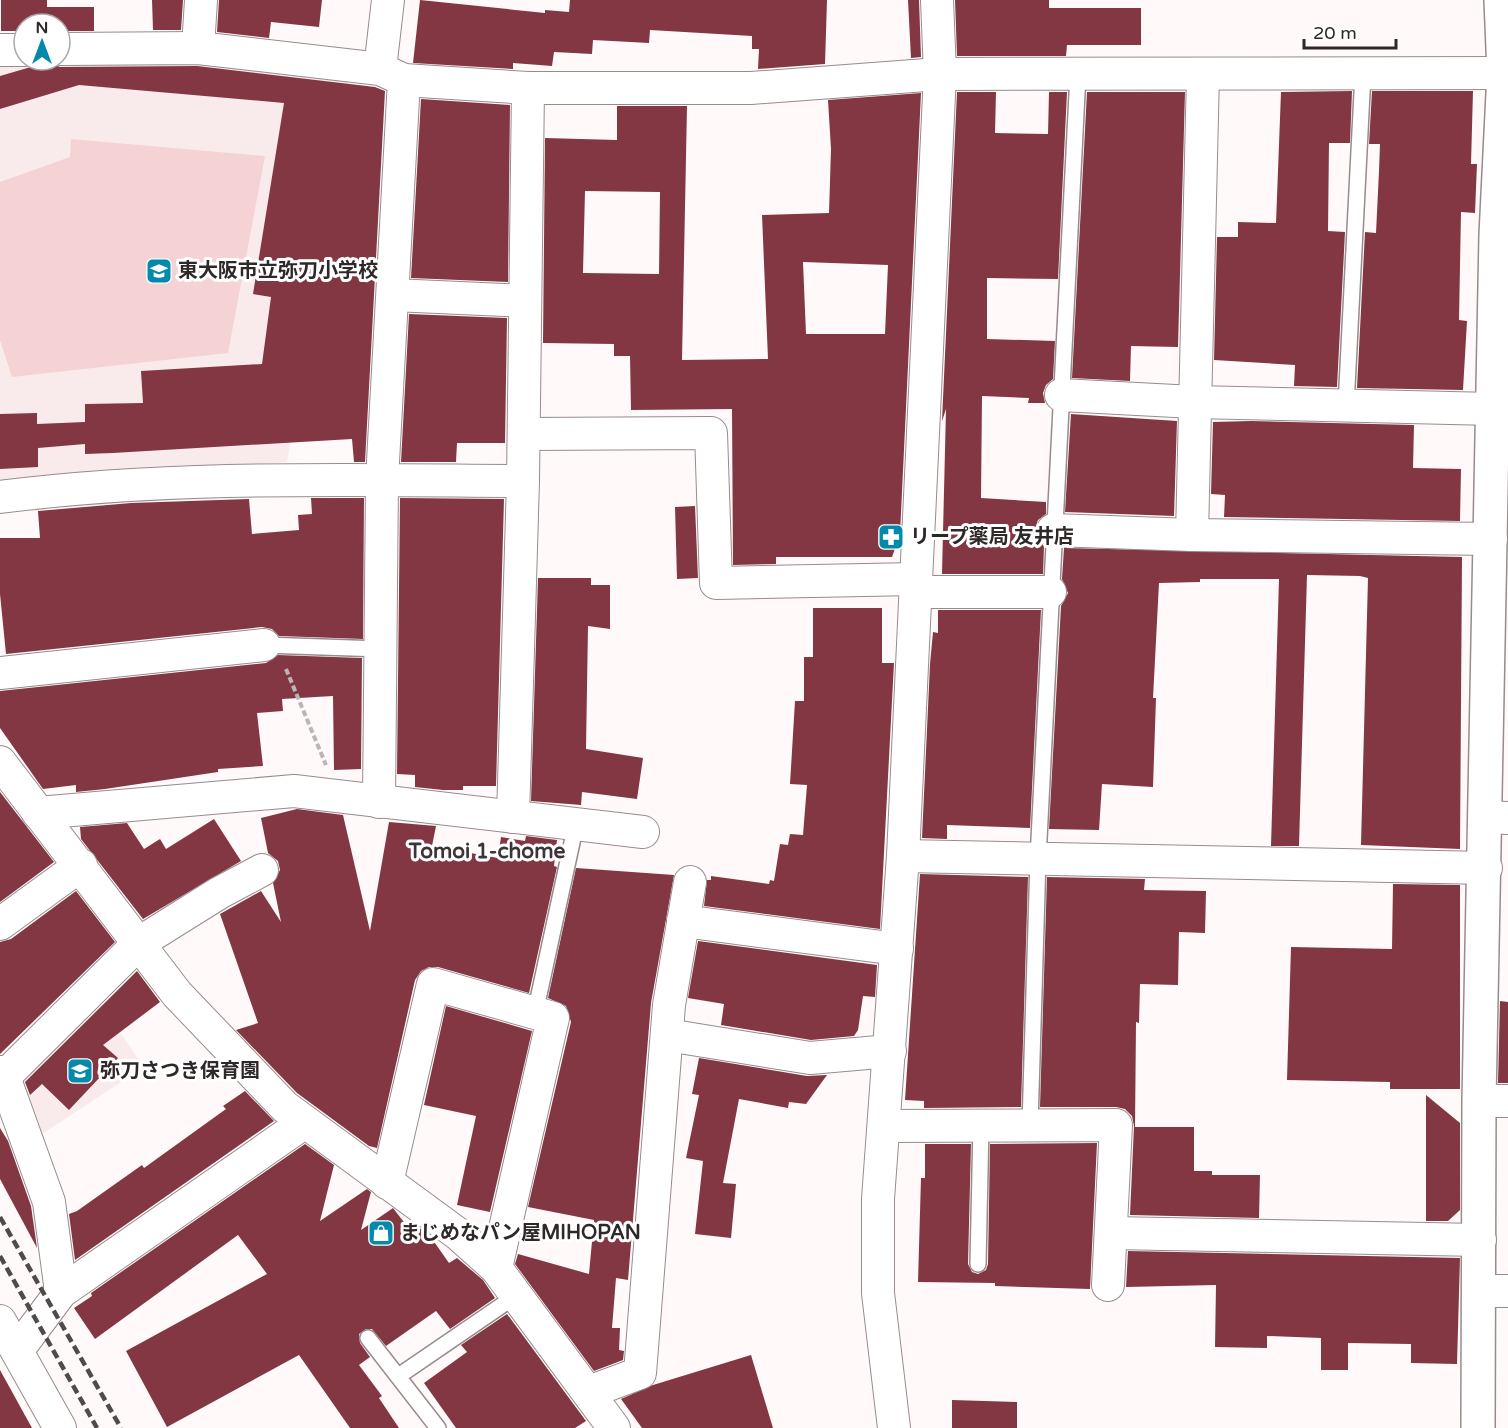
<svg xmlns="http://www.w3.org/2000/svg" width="1508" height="1428" font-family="'Varela Round','Noto Sans JP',sans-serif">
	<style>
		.built { fill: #f9ebec }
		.green { fill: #f5d3d5 }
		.building { fill: #833743; fill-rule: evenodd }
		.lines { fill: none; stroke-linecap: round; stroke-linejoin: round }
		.service-casing { stroke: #988b8c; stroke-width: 18 }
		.minor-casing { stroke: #988b8c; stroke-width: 34 }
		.tertiary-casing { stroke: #988b8c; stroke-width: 36 }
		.path { stroke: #bbb5b6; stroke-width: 4; stroke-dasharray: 6 3; stroke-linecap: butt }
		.service { stroke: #fff; stroke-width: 15 }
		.minor { stroke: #fff; stroke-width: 32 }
		.tertiary { stroke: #fff; stroke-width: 33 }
		.rail { stroke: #504a4b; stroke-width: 4.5; stroke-dasharray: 9 4.5; stroke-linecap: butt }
		.labels { text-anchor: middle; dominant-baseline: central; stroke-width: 6; stroke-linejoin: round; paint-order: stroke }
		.poi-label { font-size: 20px; font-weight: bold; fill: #2e2829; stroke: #fff; text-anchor: start }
		.neighbourhood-label { font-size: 21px; font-weight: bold; fill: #3f3435; stroke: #fff }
	</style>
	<rect width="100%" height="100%" fill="#fff9f9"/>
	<g class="built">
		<polygon points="195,60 349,80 287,462 0,484 0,62"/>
		<polygon points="98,1000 144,1067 39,1136 18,1075"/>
	</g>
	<polygon class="green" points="71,139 265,156 228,353 12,377 0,340 0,182 70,157"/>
	<g class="building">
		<polygon points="1,0 47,0 47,7 94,7 94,31 60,31 60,24 24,24 24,31 1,31"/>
		<polygon points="152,0 183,0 181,30 153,30"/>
		<polygon points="219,0 322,0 319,27 271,22 269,38 217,32"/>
		<polygon points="420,0 545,13 545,10 569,12 570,0 827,0 825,64 758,69 759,49 752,49 752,36 650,30 649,43 593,40 592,54 554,52 552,66 513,63 513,69 413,63"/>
		<polygon points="908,0 919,0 921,57 911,58"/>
		<polygon points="955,0 1049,0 1049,8 1141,8 1141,45 1067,45 1066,56 957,56"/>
		<polygon points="48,62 60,67 197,66 375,87 385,91 365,462 354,462 352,439 113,453 85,454 85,444 38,448 38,467 0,469 0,414 37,413 37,424 85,422 85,404 143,403 141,371 262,364 271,297 253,294 284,103 79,85 0,109 0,76"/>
		<polygon points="1352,91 1350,143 1329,143 1328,231 1345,232 1337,387 1294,386 1295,365 1214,360 1217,237 1238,237 1238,222 1276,223 1281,92"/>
		<polygon points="1372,91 1473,91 1471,164 1477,164 1475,213 1461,212 1459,320 1467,321 1463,390 1357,388 1365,232 1376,233 1379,171 1380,144 1369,144"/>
		<polygon points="957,92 996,92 995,133 1048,134 1049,92 1067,92 1058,279 987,278 987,339 1055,341 1053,379 1046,385 1043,393 1045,403 1028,403 1029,398 982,396 981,498 1046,502 1046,514 1038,520 1035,529 1037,538 1044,546 1043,574 942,574 946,409 942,421"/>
		<polygon points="1087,92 1185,92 1178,347 1131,346 1130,381 1072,378"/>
		<path d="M921,93l-21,441 -8,23h-116v7l-43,1 -1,-156 -101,1 -1,-54h-16v-12l-71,-1 2,-205 72,2v-34h70l-5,254 86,-1 -6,-144 67,-2 2,-64 -3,-49zM585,191l75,1 -1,82 -76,-1zM803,262l85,3 -3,69h-79z"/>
		<polygon points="421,99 510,105 508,282 411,278"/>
		<polygon points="409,314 507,318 505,443 457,443 456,462 401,462"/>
		<polygon points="1071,414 1177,421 1174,516 1065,512"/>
		<polygon points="1251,421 1414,425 1413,468 1461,469 1460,521 1224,517 1225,495 1211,494 1213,422"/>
		<polygon points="311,498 364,498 363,639 279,636 272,629 262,627 6,654 0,594 0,538 40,538 38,511 131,503 249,499 252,534 299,530 298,515 312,514"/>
		<polygon points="400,498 504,499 496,786 463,786 463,790 443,790 415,787 415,775 397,774"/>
		<polygon points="695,506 698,578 677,579 675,507"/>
		<polygon points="1064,548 1462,557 1460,849 1361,845 1368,578 1360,576 1307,575 1299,846 1271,846 1279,579 1200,579 1200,582 1159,583 1153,698 1156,698 1153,787 1102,784 1099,830 1049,829 1061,606 1068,593 1062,579"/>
		<polygon points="538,578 591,578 591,585 610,585 610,629 588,626 586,749 643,758 637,799 582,792 581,805 531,801"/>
		<polygon points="813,608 882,608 882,663 894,663 880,929 704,906 707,880 711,880 711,876 769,884 770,880 774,881 780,844 788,845 790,834 803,835 807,785 790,784 795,701 804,701 804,657 813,657"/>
		<polygon points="938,610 1041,610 1030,828 947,825 947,839 922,838 930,664 933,632 938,633"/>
		<polygon points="278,655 362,658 361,769 334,770 333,696 282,699 283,711 257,713 263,766 218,769 218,772 105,789 76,792 76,785 43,789 0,728 0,691 266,663"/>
		<polygon points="0,792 54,862 0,902"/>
		<polygon points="297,809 343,815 370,931 389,822 436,826 432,846 498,858 501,837 525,841 526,836 557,840 554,866 557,867 529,993 438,967 429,967 421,971 415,980 377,1148 369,1146 297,1093 236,1030 258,1023 220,914 261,891 281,922 273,883 280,870 278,861 268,853 261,818"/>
		<polygon points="214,819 241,861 143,919 81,839 80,827 127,823 144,849 160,839 166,849"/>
		<polygon points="576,868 674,875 651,1003 628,1280 616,1278 612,1328 620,1328 619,1350 624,1351 623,1360 594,1371 515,1264 518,1254 589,1274 594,1220 528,1207 571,1022 566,1006 548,998"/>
		<polygon points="920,874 1028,877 1021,1107 924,1108 924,1101 905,1100"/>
		<polygon points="1047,877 1145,879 1144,890 1206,891 1205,933 1179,932 1178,985 1140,984 1139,1023 1136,1022 1135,1127 1194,1127 1194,1171 1212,1171 1212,1175 1260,1175 1259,1218 1130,1215 1134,1126 1132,1116 1125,1109 1116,1107 1040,1107"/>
		<polygon points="1393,884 1460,885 1460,1089 1390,1089 1390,1082 1287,1080 1291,947 1392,949"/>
		<polygon points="76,891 115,942 0,1054 0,942 11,939"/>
		<polygon points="698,941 877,965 875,997 863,996 858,1030 854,1036 811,1040 721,1025 724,1004 688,998"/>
		<polygon points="137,971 160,1002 103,1045 118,1058 69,1110 42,1084 30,1095 25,1082"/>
		<polygon points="1500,1001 1508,1002 1508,1083 1498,1083"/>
		<polygon points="446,1006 532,1031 490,1212 457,1205 476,1116 424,1105"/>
		<polygon points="699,1058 807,1076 827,1075 806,1104 789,1102 788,1108 739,1099 723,1183 736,1184 731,1238 695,1234 703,1161 686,1158 699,1095 692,1094"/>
		<polygon points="245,1091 274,1121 75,1260 69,1214 77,1211 142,1165 144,1168 226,1109 223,1106"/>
		<polygon points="1426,1095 1460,1123 1460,1210 1448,1221 1426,1221"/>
		<polygon points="0,1128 8,1141 31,1206 37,1248 0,1179"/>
		<polygon points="1097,1143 1090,1289 995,1286 995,1283 918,1282 921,1178 925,1178 925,1144 971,1144 968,1264 972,1272 978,1274 986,1270 988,1264 990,1144"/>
		<polygon points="305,1144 334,1165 320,1221 367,1189 371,1192 361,1230 393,1208 410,1230 417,1226 430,1236 449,1263 457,1258 483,1280 495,1298 450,1329 436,1311 386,1346 372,1329 366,1329 359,1334 360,1343 370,1357 359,1365 382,1396 379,1398 399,1428 350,1428 299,1355 167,1427 126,1351 267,1274 238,1235 95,1339 74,1308 92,1296 91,1293"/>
		<polygon points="1128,1251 1460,1258 1457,1364 1411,1363 1411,1344 1348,1343 1348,1370 1321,1370 1321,1338 1267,1336 1267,1348 1215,1347 1216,1285 1126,1287"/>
		<polygon points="507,1314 586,1421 575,1428 456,1428 424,1383 467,1352 461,1345"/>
		<polygon points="751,1355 773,1428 642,1428 621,1399 653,1385"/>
		<polygon points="0,1370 32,1428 0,1428"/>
		<polygon points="952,1400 1017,1402 1017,1428 952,1428"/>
	</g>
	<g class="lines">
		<g class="service-casing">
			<g id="service">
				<polyline points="1346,406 1363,73"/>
				<polyline points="264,645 381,649"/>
				<polyline points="535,1013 576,824"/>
				<polyline points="1030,1125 1038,859 1078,74"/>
				<polyline points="978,1264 981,1125"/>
				<polyline points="368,1338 438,1428"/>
				<polyline points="400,1375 517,1295"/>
			</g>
		</g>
		<g class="minor-casing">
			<g id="minor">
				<polyline points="198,48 201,0"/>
				<polyline points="60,49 198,48 380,69 404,80 528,88 751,88 940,74 1508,73"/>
				<polyline points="0,50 24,50"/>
				<polyline points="380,69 388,0"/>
				<polyline points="393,295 525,301"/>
				<polyline points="1061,395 1194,402 1493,409"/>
				<polyline points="524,434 711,433 716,583 916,579"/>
				<path d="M0,497c173,-22 349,-17 523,-16"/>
				<polyline points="1053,530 1192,535 1491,539"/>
				<polyline points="1192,535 1203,74"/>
				<polyline points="916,592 1050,592"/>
				<polyline points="0,673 264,645"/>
				<polyline points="0,762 177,994 285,1107 458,1234 496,1268 614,1428"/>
				<polyline points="379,802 382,480 404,80"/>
				<polyline points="38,813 294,791 643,832"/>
				<polyline points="513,817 523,481 528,88"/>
				<polyline points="1486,817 1508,818"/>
				<polyline points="903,856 1486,868"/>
				<polyline points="683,921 897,949"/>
				<polyline points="0,924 81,865"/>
				<polyline points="667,1035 810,1058 890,1051"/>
				<polyline points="0,1072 4,1077 49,1202 61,1292"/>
				<polyline points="4,1077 139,943 219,893 262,870"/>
				<polyline points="1479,1101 1508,1101"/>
				<polyline points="884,1126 1116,1125 1108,1285"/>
				<polyline points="387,1183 433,984 553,1018 496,1268"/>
				<polyline points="1111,1233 1480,1240"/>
				<polyline points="1478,1291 1508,1291"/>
				<polyline points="0,1321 60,1428"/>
				<polyline points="17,1351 61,1292 305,1122"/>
				<polyline points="589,1392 640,1373 669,1005 690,882"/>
				<polyline points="894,1428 878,1293 878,1199 903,856 940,74 937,0"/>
			</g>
		</g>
		<g class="tertiary-casing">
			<polyline id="tertiary" points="1478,1428 1479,1101 1496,235 1504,73 1501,0"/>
		</g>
		<polyline class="path" points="286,669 326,765"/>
		<use href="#service" class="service"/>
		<use href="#minor" class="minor"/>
		<use href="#tertiary" class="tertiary"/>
		<g class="rail">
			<polyline points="0,1217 121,1428"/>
			<polyline points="0,1256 97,1428"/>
		</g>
	</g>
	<defs>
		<g id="school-square" transform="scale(1.35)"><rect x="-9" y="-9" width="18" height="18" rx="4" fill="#0389aa" stroke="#fff"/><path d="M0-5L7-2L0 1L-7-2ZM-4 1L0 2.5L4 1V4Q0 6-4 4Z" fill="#fff"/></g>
		<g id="pharmacy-square" transform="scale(1.35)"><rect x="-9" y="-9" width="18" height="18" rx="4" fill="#0389aa" stroke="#fff"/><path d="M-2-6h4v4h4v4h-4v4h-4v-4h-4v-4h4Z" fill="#fff"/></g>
		<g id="shop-square" transform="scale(1.35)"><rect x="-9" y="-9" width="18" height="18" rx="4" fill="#0389aa" stroke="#fff"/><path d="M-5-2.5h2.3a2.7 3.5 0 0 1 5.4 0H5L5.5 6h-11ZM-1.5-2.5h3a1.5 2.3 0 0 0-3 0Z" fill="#fff"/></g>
	</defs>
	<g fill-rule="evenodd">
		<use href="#school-square" x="159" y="271"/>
		<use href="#pharmacy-square" x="891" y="537"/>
		<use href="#school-square" x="80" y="1071"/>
		<use href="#shop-square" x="381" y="1233"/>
	</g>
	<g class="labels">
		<g class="poi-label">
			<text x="178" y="271">東大阪市立弥刀小学校</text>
			<text x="910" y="537">リープ薬局 友井店</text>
			<text x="100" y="1071">弥刀さつき保育園</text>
			<text x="400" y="1233">まじめなパン屋MIHOPAN</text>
		</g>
		<g class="neighbourhood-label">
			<text x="487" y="851">Tomoi 1-chome</text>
		</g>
	</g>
	<g transform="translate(42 42)"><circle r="28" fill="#ffffff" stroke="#aba9a9" stroke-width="1.5"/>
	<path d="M0-4.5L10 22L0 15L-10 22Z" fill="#0389aa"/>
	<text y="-9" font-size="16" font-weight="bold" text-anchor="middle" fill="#2e2829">N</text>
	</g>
	<path d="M1304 39v9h92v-9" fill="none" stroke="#2e2829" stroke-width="3"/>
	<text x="1313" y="39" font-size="18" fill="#2e2829" stroke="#ffffff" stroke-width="4.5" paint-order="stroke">20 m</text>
</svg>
